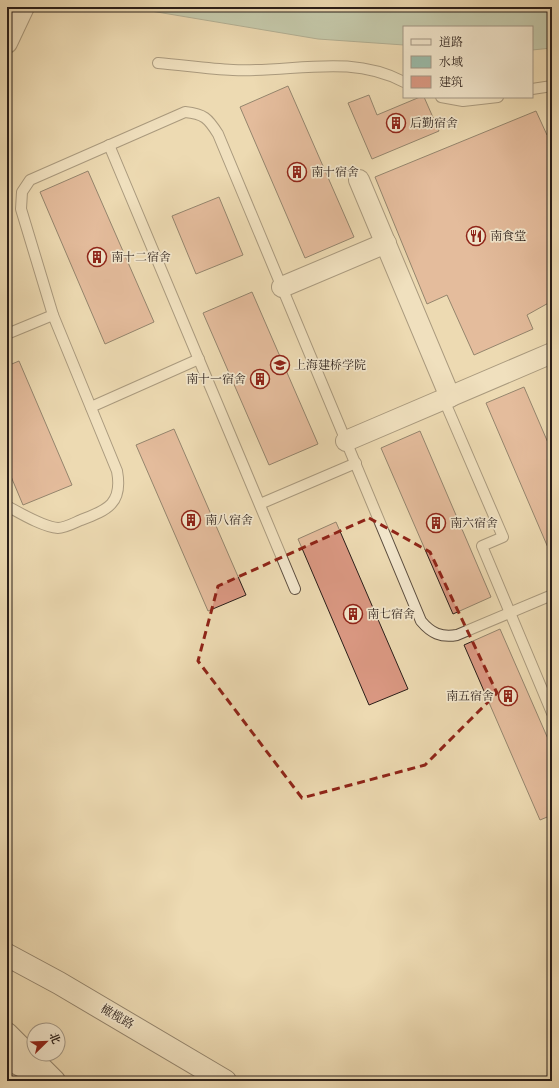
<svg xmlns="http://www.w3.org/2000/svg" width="559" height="1088" font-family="'IM FELL English','Noto Serif SC',serif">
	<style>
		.water { fill: #9abba9; stroke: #6d7c6f }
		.building { fill: #da9882; stroke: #2a1e19 }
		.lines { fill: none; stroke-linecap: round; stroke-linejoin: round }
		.service-casing { stroke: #5b4d3f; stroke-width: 12 }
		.minor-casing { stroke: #5b4d3f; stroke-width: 22 }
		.secondary-casing { stroke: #2a1e19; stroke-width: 24 }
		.service { stroke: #f3e7cd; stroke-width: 10 }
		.minor { stroke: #f3e7cd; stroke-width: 20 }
		.secondary { stroke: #f3e7cd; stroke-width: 22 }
		.marked { fill: none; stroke: #8f2418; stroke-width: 3; stroke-dasharray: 8 5; stroke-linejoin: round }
		.labels { text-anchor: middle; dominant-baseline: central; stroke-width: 3.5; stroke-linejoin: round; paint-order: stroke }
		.poi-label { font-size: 12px; fill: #2a1e19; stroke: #f3e7cd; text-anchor: start }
		.street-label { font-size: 12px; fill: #2a1e19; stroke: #f3e7cd }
	</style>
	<rect width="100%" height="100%" fill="#eddab2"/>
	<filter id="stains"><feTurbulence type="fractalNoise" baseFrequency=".005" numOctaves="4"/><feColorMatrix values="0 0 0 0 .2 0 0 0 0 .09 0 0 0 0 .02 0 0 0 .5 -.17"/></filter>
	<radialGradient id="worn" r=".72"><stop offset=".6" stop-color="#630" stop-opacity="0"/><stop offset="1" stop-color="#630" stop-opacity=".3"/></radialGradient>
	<polygon class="water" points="127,7 552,7 552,48 532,50 532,27 404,27 404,45 318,39"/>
	<g class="building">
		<polygon points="288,86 354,237 305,258 240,107"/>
		<polygon points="369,95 377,115 420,97 424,97 439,131 372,159 348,103"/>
		<polygon points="536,111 547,135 552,133 552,301 527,315 533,329 474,355 447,295 427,304 375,177"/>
		<polygon points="88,171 154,322 105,344 40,192"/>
		<polygon points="219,197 243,255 196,274 172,216"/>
		<polygon points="252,292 318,444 269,465 203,313"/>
		<polygon points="19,361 72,485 23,505 7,467 7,366"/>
		<polygon points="524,387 552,452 552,557 486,403"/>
		<polygon points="174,429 246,595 208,611 136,445"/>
		<polygon points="420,431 491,597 453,614 381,448"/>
		<polygon points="336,522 408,689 369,705 298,539"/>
		<polygon points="500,629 552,748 552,815 540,820 464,645"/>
	</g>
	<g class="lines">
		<g class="service-casing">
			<g id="service">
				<path d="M158,63c25,2 50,6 75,7 60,3 115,-17 171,12"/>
				<polyline points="532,89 552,86"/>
				<polyline points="441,97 463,101 498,97"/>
				<polyline points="109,145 295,589"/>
				<polyline points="7,334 53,315"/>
				<polyline points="444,400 503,537 482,546 552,713"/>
				<polyline points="91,407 199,359"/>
				<polyline points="260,504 356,463"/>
				<path d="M7,506c13,7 36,21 51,22 7,0 16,-5 23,-8 27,-10 42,-17 36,-49l-64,-156 -32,-106 1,-17 8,-12 155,-68c19,2 23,6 33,22l203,487c10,12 20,17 36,14l95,-40"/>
			</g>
		</g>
		<g class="minor-casing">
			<g id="minor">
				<polyline points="7,43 24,7"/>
				<polyline points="359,180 450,397"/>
				<polyline points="282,287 386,243"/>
				<polyline points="346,441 552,353"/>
			</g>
		</g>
		<g class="secondary-casing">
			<g id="secondary">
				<polyline points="7,955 59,983 225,1081"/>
				<polyline points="7,1034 54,1081"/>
				<polyline points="7,1058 38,1074"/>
			</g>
		</g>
		<use href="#service" class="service"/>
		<use href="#minor" class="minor"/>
		<use href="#secondary" class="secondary"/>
	</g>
	<path d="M0 0H559V1088H0ZM369,518l61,34 67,141 -72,72 -123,33 -104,-137 20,-75z" fill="#eddab2" fill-opacity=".55" fill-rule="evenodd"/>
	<path class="marked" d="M369,518l61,34 67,141 -72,72 -123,33 -104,-137 20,-75z"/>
	<defs>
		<g id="building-ring" transform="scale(1)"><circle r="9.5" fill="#f3e7cd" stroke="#8f2418" stroke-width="1.5"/><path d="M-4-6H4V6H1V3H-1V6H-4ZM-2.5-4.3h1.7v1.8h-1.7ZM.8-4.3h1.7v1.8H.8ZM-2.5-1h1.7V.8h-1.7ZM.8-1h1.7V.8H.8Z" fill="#8f2418"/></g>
		<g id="restaurant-ring" transform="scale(1)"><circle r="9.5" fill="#f3e7cd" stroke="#8f2418" stroke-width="1.5"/><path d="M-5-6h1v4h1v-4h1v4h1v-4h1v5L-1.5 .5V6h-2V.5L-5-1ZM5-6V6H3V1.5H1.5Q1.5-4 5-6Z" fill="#8f2418"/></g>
		<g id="university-ring" transform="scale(1)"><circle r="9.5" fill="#f3e7cd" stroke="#8f2418" stroke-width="1.5"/><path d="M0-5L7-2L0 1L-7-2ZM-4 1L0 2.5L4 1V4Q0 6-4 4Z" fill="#8f2418"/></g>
	</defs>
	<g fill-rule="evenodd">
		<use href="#building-ring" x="396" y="123"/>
		<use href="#building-ring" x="297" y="172"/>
		<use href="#restaurant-ring" x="476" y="236"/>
		<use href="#building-ring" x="97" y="257"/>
		<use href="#university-ring" x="280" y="365"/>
		<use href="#building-ring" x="260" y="379"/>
		<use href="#building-ring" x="191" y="520"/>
		<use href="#building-ring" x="436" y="523"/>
		<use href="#building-ring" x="353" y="614"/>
		<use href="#building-ring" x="508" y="696"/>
	</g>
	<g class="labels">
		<g class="poi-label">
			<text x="410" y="123">后勤宿舍</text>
			<text x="311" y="172">南十宿舍</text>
			<text x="490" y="236">南食堂</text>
			<text x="111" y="257">南十二宿舍</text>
			<text x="294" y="365">上海建桥学院</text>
			<text x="246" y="379" text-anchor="end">南十一宿舍</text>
			<text x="205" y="520">南八宿舍</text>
			<text x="450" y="523">南六宿舍</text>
			<text x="367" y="614">南七宿舍</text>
			<text x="494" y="696" text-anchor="end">南五宿舍</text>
		</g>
		<g class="street-label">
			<text transform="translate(117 1017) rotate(30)">橄榄路</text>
		</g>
	</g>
	<rect width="559" height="1088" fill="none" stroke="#eddab2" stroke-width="24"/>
	<rect x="8" y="8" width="543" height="1072" fill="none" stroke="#2a1e19" stroke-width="2"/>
	<rect x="12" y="12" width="535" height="1064" fill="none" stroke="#2a1e19"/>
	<rect x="403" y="26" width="130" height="72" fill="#f3e7cd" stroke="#a39785"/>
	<rect x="411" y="39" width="20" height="6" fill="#f3e7cd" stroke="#a39785"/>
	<text x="439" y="46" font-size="12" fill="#2a1e19">道路</text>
	<rect x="411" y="56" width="20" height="12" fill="#9abba9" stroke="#a39785"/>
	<text x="439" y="66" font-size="12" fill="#2a1e19">水域</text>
	<rect x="411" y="76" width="20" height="12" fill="#da9882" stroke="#a39785"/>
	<text x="439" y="86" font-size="12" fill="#2a1e19">建筑</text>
	<g transform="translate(46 1042) rotate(67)"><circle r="19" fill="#f3e7cd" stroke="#a39785"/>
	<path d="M0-3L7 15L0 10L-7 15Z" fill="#8f2418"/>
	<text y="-6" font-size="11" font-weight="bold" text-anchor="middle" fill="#2a1e19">北</text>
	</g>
	<rect width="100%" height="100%" filter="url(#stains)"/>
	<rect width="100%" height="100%" fill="url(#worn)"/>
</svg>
